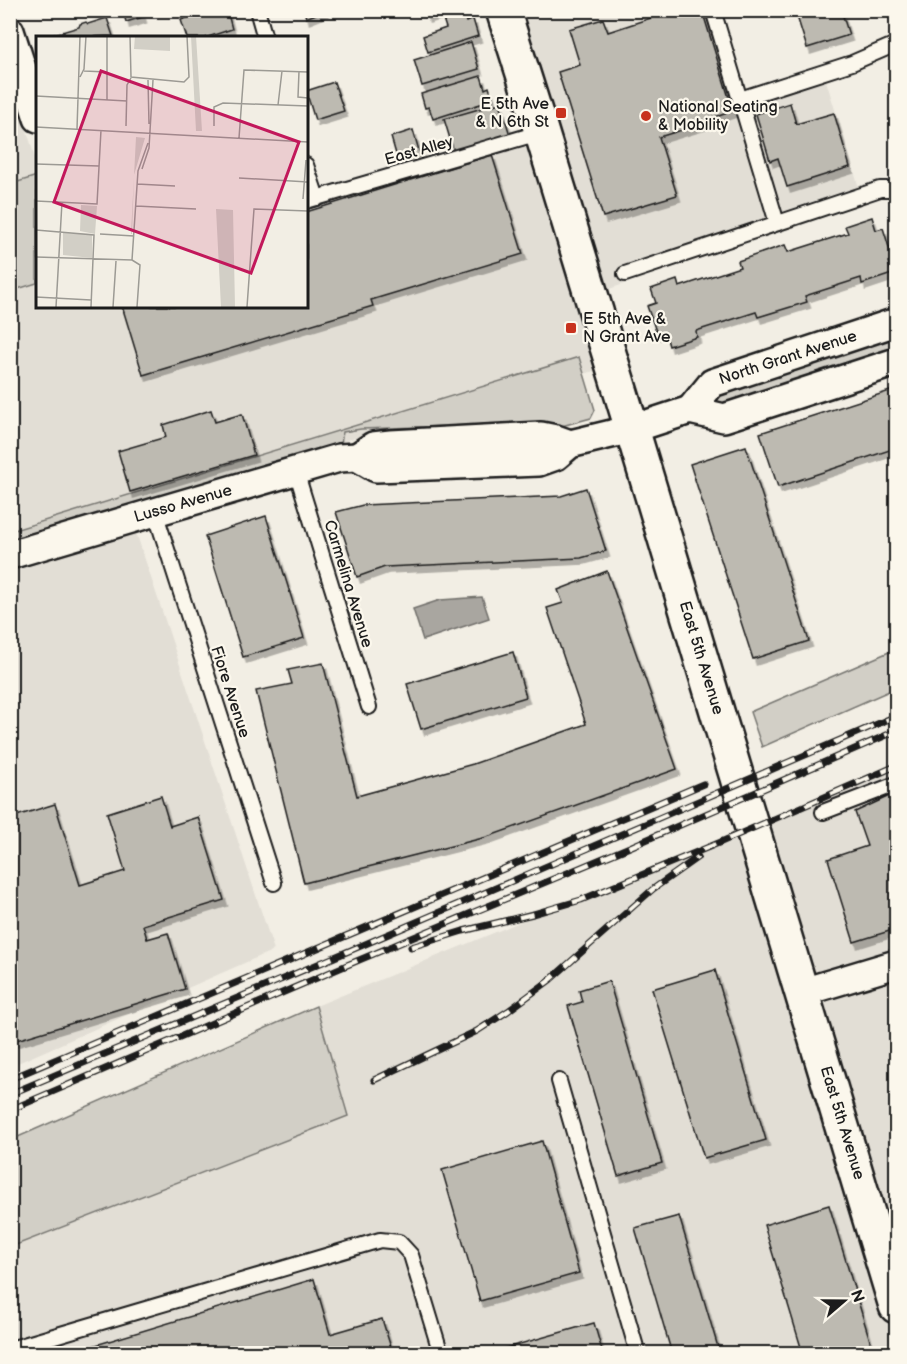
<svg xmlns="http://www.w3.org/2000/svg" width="907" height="1364" font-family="'Balsamiq Sans',sans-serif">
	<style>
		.built { fill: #e2ded5 }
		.green { fill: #d2cfc6; stroke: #777671; stroke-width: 1.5 }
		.water { fill: #a9a6a0; stroke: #716f6b; stroke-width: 1.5 }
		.building { fill: #bdbab1; stroke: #1c1c1c; stroke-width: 1.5; filter: url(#shadow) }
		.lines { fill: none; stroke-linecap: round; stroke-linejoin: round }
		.service-casing { stroke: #1c1c1c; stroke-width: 18 }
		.minor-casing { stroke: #1c1c1c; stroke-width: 32 }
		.secondary-casing { stroke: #1c1c1c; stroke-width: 38 }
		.service { stroke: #fbf7ec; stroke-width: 14 }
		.minor { stroke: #fbf7ec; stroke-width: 27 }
		.secondary { stroke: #fbf7ec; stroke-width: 33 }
		.rail-casing { stroke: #1c1c1c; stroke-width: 7 }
		.rail { stroke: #fbf7ec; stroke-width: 4.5; stroke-dasharray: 14; stroke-linecap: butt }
		.poi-dot { fill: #c8321e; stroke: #fbf7ec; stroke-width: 2 }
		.labels { text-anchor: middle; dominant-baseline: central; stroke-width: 4.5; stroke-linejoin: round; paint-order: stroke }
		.poi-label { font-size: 16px; fill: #1c1c1c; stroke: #fbf7ec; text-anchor: start }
		.street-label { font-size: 16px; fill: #1c1c1c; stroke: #fbf7ec }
		.inset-road { fill: none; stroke: #9c9a94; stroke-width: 1.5 }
		.view { fill: #c2185b; fill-opacity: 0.15; stroke: #c2185b; stroke-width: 3 }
		.inset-edge { fill: none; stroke: #1c1c1c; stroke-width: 3 }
	</style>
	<defs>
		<filter id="shadow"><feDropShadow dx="3.5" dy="6" stdDeviation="0" flood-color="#0004"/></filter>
	</defs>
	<rect width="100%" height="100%" fill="#f2eee4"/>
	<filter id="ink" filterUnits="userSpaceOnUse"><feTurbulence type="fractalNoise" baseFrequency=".0167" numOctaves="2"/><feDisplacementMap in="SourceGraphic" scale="12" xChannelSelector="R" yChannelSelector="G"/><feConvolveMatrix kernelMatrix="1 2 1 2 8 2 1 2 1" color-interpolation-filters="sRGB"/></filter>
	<g filter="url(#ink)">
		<g class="built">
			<polygon points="506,11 709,11 739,105 824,74 864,204 591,295 612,366 126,502 274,950 11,1066 10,291 37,283 38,306 306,306 306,202 543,131"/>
			<polygon points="10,73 38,168 37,176 11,184"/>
			<polygon points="896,767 896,1353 11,1354 11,1247 348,1116 316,1006"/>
		</g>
		<g class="green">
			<polygon points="37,176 37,283 11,291 11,184"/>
			<polygon points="896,332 896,349 725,406 714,402 715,395"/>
			<polygon points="579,357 595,410 591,418 547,430 537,423 361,429 343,432 341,444 11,542 11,531"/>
			<polygon points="896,649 896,688 762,747 750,712"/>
			<polygon points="316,1006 348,1116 11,1247 11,1140"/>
		</g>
		<polygon class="water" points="482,597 489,618 423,640 413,609 440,600"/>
		<g class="building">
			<polygon points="123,10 141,10 143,17 126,22"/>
			<polygon points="210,10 227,10 232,29 205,38 187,38 181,20"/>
			<polygon points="304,10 326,10 306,18"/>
			<polygon points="424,10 449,10 426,17"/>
			<polygon points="462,10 466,22 473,19 478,36 428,52 423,36 446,28 442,16"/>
			<polygon points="675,10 702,10 733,111 707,120 708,122 659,137 677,195 603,217 558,72 580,65 569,29 603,19 608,32"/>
			<polygon points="795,10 841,10 849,35 807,48"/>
			<polygon points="107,18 113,36 56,38 55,34 79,27 80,24 86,22 88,24"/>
			<polygon points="471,42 479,69 422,86 414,60"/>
			<polygon points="481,76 485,89 489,87 493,100 433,119 429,107 425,108 421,94"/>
			<polygon points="334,82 344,111 315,120 306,91"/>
			<polygon points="500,103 510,135 454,152 444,119"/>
			<polygon points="790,103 796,124 834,113 850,167 787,187 778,158 770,161 756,114"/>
			<polygon points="413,130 422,161 400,168 391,137"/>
			<polygon points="492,155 523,254 371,300 373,306 143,375 122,306 306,306 306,212"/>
			<polygon points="872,217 876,230 883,228 893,260 888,262 892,274 862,284 861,278 805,296 807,302 758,317 756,312 696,331 697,337 669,346 665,332 657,334 647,306 656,303 651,289 677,280 679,287 740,267 738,261 785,245 788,252 848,233 845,226"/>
			<polygon points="896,389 896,448 778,487 760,433"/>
			<polygon points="211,410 215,422 242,414 254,455 130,492 118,451 166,437 163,425"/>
			<polygon points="746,446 809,641 753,659 690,464"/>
			<polygon points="586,488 606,551 581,558 385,567 357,577 336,512 363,505 561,496"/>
			<polygon points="266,516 304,638 243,657 205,536"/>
			<polygon points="607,571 677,769 487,837 304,883 256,691 292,684 288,670 323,663 357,796 473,764 586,724 547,608 563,603 558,590"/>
			<polygon points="513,652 526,697 421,729 407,684"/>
			<polygon points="896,793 896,929 854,942 828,859 867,846 855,812"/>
			<polygon points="161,796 170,826 198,817 224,900 143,925 147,939 168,933 185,989 10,1042 10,818 55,804 80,885 125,871 107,813"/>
			<polygon points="715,970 766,1140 704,1158 652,989"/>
			<polygon points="609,981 662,1163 618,1176 568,1006 582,1002 579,990"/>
			<polygon points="542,1141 579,1273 480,1301 442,1170"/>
			<polygon points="829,1205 874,1354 803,1354 764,1225"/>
			<polygon points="679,1216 720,1354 672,1354 653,1289 635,1228"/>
			<polygon points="314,1279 330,1334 382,1319 393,1354 66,1354"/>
			<polygon points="594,1323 603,1354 495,1354 495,1351"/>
		</g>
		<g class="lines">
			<g class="service-casing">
				<g id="service">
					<polyline points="257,10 265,38"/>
					<polyline points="713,10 777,223"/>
					<polyline points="740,99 852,63 896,44"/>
					<polyline points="306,165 317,198"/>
					<polyline points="306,201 542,132"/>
					<polyline points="625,274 880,189 896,189"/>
					<polyline points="296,471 369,707"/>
					<polyline points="155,512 274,883"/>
					<polyline points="823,812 896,784"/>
					<polyline points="559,1081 638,1354"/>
					<polyline points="10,1349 380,1240 399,1242 411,1255 441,1354"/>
				</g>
			</g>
			<g class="minor-casing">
				<g id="minor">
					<polyline points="10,31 38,118"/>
					<polyline points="690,410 712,383 896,322"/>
					<polyline points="357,457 373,446 391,444 541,436 556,439 570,444"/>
					<polyline points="10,555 155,512 339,458 357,457 376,468 539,462 556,456 570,444 632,429 690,410 724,418 896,362"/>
					<polyline points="803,992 896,964"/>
				</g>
			</g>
			<g class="secondary-casing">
				<polyline id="secondary" points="503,10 538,121 632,429 896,1306"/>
			</g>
			<use href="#service" class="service"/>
			<use href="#minor" class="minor"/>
			<use href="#secondary" class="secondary"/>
			<g class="rail-casing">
				<g id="rail">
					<polyline points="411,947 463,931 533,914 581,900 721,842 896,766"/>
					<polyline points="10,1079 703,784"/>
					<polyline points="374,1080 477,1031 508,1011 550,980 653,889 698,857"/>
					<polyline points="10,1094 363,945 896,716"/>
					<polyline points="10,1110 340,968 632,846 896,731"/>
				</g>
			</g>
			<use href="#rail" class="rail"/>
		</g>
	</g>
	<g class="poi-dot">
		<rect x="555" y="107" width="12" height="12" rx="3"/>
		<circle cx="646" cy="116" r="6"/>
		<rect x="565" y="322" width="12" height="12" rx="3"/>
	</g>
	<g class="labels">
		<g class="poi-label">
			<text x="549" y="104" text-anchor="end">E 5th Ave<tspan x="549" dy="18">&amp; N 6th St</tspan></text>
			<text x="658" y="107">National Seating<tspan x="658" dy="18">&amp; Mobility</tspan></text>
			<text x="583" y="319">E 5th Ave &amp;<tspan x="583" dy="18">N Grant Ave</tspan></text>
		</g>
		<g class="street-label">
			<text transform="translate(419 151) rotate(-16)">East Alley</text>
			<text transform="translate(788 358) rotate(-18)">North Grant Avenue</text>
			<text transform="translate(183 504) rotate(-16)">Lusso Avenue</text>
			<text transform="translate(348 584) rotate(73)">Carmelina Avenue</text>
			<text transform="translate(701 658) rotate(73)">East 5th Avenue</text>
			<text transform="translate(230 692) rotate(72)">Fiore Avenue</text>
			<text transform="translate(842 1123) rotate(73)">East 5th Avenue</text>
		</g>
	</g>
	<g transform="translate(36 36)">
		<rect width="272" height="272" fill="#f2eee4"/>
		<path d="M99,0h35v15l-36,-2zM155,0h5l6,95h-6zM100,101l9,1 -11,37 -2,59h-1zM45,169l16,1 -2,28 -15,-3zM180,173l17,1 2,97h-14zM27,197l29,1v24l-29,-3z" fill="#d2cfc6"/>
		<path class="inset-road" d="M71,0v64M94,0l1,41 53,5 5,-5 -2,-41M48,35l23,1M263,35l-1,26 10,1M44,41l4,-8 2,-33M112,44l1,44M0,60l91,5M242,69l4,-34M90,90l1,-41 4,-7M178,90v-19l9,-4 85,3M0,91l272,15M41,93l3,-93M203,102l5,-68 64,2M0,128l63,2M106,133l7,-21 4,-68M203,142l69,4M101,148l38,2M267,163l3,-39M0,165l61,3 4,-74M100,170l60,3M0,194l58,5 -3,72M64,198l34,2M0,221l96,3 6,-89 10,-28M96,224l8,5 -3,42M0,261l55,3M20,271l6,-105M77,271l3,-46M211,271l7,-98 54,2"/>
		<path class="view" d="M65,35l198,71 -48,131 -197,-71z"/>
		<rect width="272" height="272" class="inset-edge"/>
	</g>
	<rect width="907" height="1364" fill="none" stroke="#fbf7ec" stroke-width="36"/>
	<rect x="18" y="18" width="871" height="1328" fill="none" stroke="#1c1c1c" stroke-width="2" filter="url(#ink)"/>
	<g transform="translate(844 1301) rotate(70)" stroke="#fbf7ec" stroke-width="4.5" paint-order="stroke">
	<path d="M0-4.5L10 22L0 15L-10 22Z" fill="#1c1c1c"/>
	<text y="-9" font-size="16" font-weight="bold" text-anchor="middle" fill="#1c1c1c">N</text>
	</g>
</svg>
